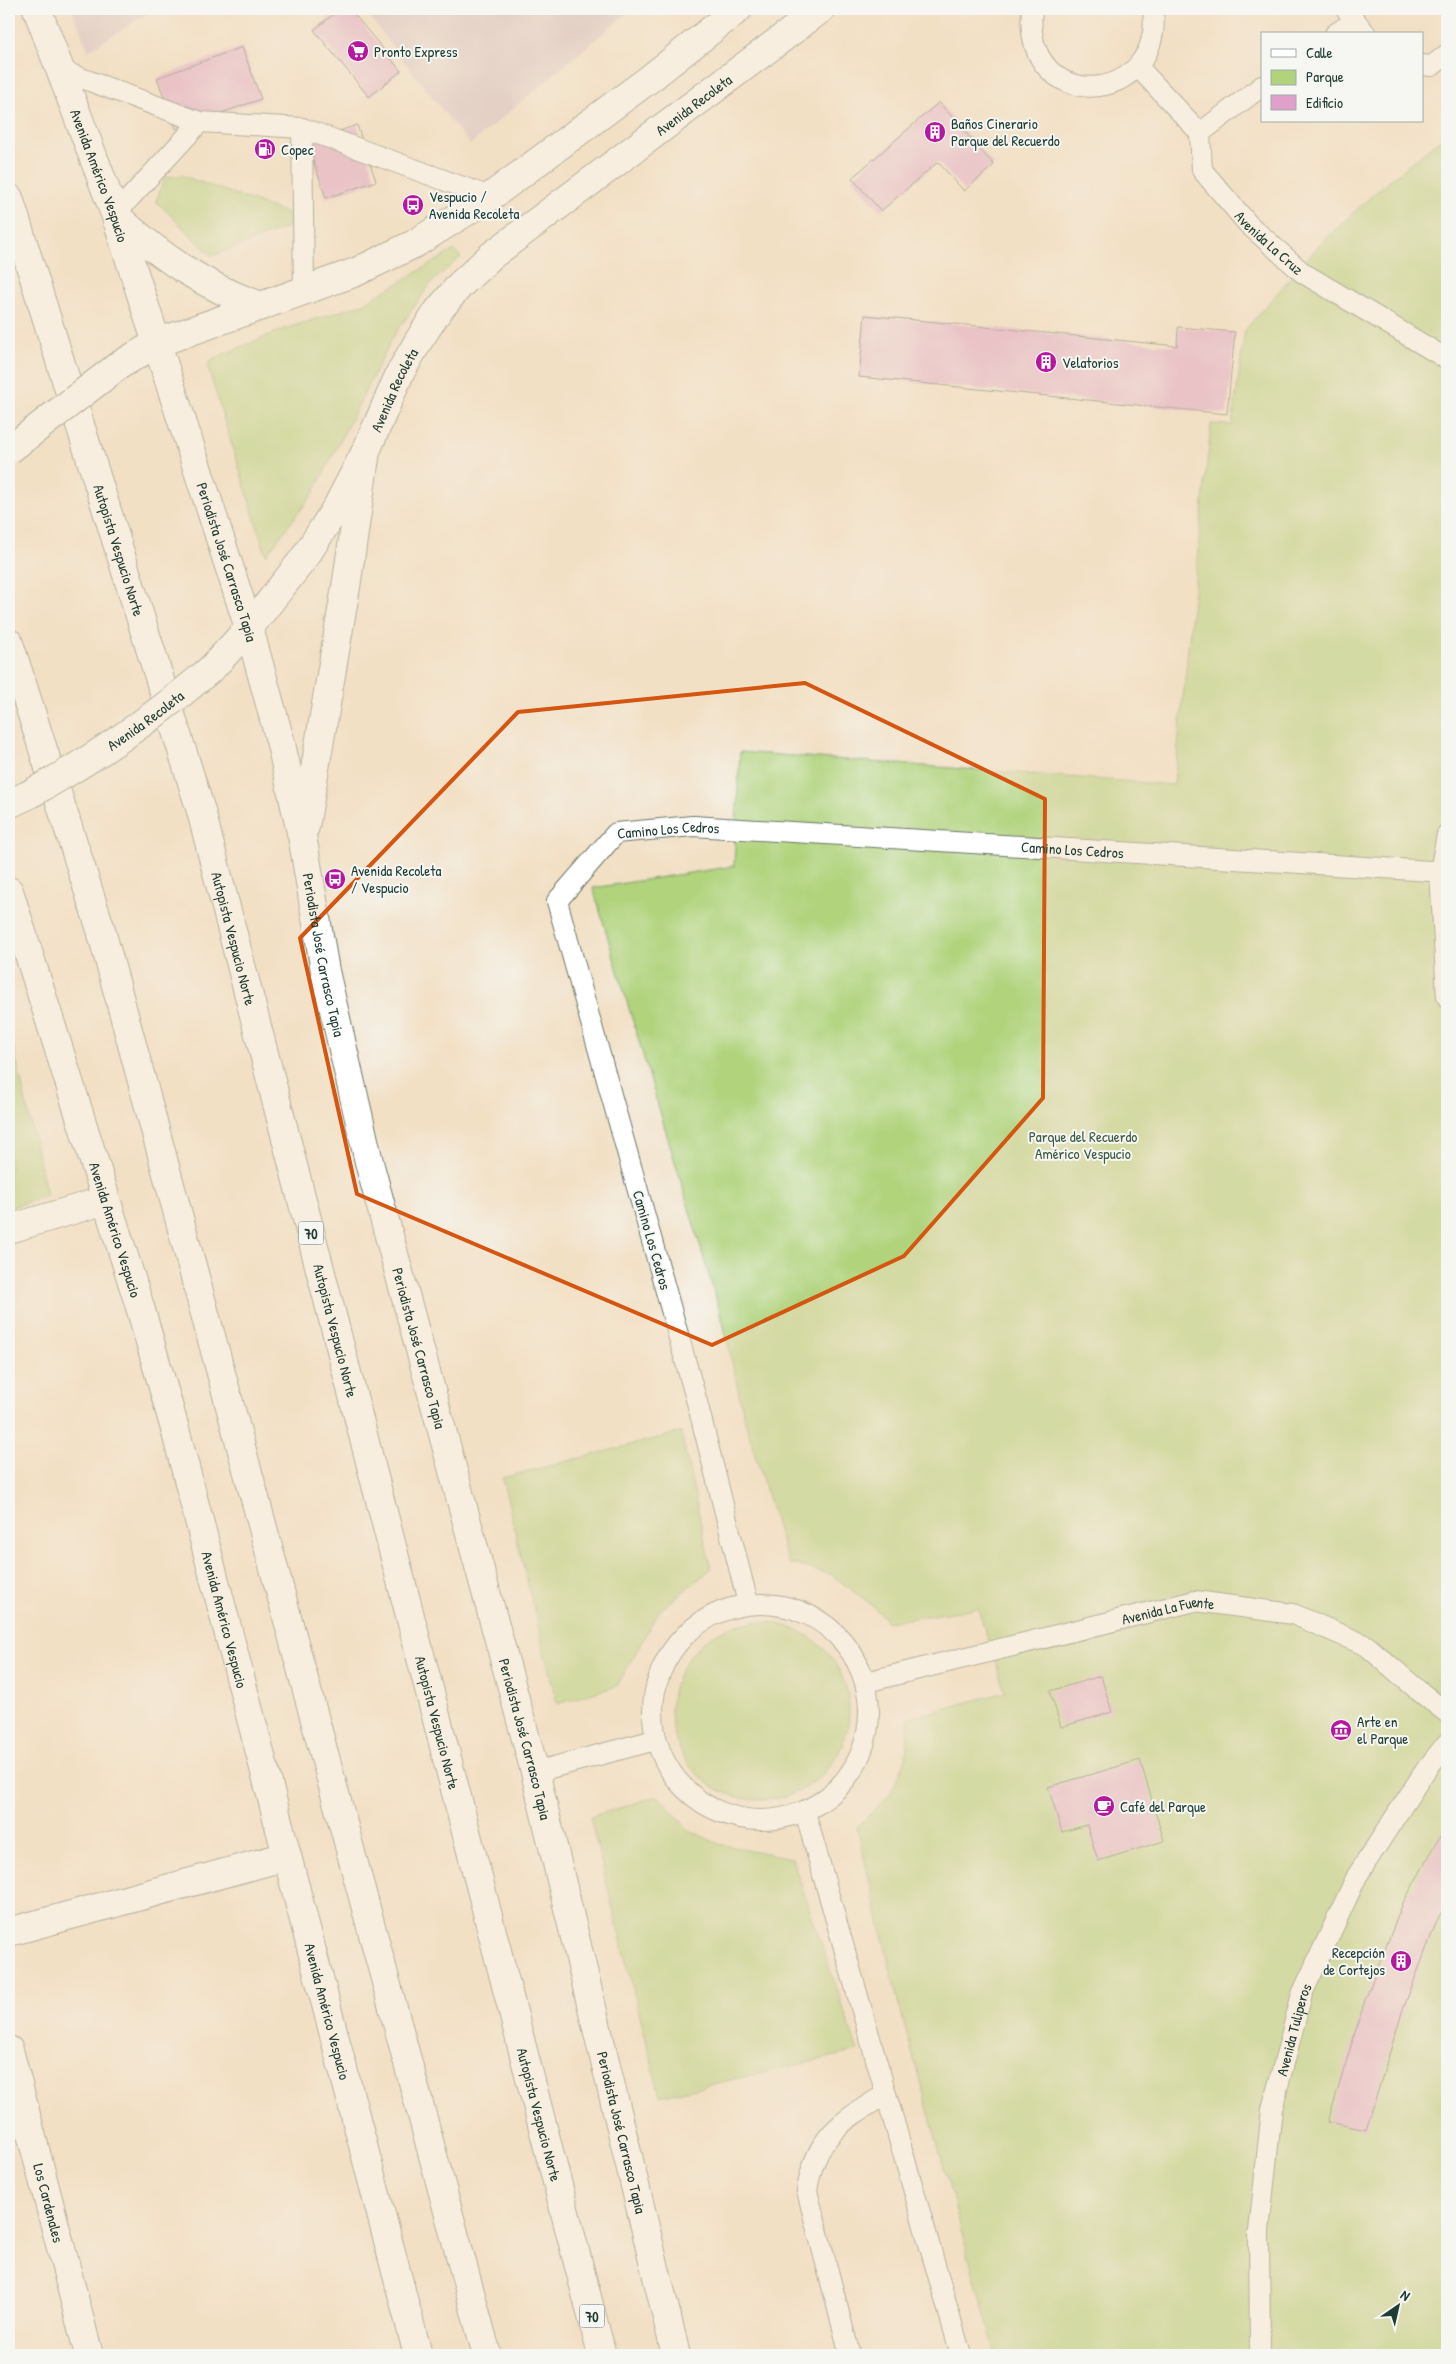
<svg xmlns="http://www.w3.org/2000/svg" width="1456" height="2364" font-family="'Patrick Hand',sans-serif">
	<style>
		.industrial { fill: #d2bdc6 }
		.green { fill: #b0d37c; stroke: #688858 }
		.building { fill: #dfa0ca }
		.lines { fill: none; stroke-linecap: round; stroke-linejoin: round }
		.lane-casing { stroke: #697667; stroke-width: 22 }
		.street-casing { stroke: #697667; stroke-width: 30 }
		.secondary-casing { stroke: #697667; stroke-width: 30 }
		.primary-casing { stroke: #697667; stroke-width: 30 }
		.highway-casing { stroke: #697667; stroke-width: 30 }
		.lane { stroke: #fff; stroke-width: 20 }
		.street { stroke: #fff; stroke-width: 28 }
		.secondary { stroke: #fff; stroke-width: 28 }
		.primary { stroke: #fff; stroke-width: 28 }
		.highway { stroke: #fff; stroke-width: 28 }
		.primary-bridge-casing { stroke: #697667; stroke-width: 30; stroke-linecap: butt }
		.primary-bridge { stroke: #fff; stroke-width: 28 }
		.marked { fill: none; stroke: #d45610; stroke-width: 4; stroke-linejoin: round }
		.labels { text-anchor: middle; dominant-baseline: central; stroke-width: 4; stroke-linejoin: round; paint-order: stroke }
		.shield { fill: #f6f6f2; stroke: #60746d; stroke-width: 1 }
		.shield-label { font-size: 14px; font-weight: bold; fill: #1f3d34 }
		.poi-label { font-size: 15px; fill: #1f3d34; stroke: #f6f6f2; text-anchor: start }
		.street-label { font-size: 15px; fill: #1f3d34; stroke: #f6f6f2 }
		.park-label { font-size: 15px; fill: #3c5b42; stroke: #f6f6f2 }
	</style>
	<rect width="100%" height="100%" fill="#f6f6f2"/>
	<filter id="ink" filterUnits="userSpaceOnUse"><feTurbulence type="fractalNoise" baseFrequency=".02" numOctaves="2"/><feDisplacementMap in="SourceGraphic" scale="10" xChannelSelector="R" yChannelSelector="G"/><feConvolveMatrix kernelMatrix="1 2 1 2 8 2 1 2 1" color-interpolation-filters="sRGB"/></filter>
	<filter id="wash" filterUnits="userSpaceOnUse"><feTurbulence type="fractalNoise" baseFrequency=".0096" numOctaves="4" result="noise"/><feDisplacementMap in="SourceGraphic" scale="20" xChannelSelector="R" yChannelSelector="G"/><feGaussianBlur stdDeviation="1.12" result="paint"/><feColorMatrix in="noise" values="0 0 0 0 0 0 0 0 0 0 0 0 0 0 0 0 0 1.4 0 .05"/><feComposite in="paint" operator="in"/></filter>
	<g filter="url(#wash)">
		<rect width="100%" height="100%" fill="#f2e0c5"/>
		<g class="industrial">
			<polygon points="72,9 155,9 88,51"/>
			<polygon points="363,9 632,9 470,145"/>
		</g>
		<g class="green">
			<polygon points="1447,134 1447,2355 996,2355 898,2002 857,1827 890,1795 906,1759 909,1718 1005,1692 978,1608 888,1622 873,1606 832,1575 788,1563 745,1421 723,1322 593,888 734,866 740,752 1174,785 1211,424 1232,425 1245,330 1322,242 1378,190"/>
			<polygon points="181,175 287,213 293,225 212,256 156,201 165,177"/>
			<polygon points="454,250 461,257 431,283 393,337 313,494 266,555 208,368 210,360 284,329 363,304"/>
			<polygon points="9,1027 47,1196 9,1208"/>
			<polygon points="681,1432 711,1569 659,1611 617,1686 557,1704 502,1478"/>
			<circle cx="760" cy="1711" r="89"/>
			<polygon points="658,1796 689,1830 719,1844 792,1858 858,2051 660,2096 590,1817"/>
		</g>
		<g id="blocks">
			<g class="building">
				<polygon points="340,9 350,9 401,71 369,97 314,30"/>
				<polygon points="242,47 261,99 176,129 157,78"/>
				<polygon points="939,102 994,165 964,191 938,162 881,211 852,178"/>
				<polygon points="357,125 376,181 326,198 307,142"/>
				<polygon points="865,315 1177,346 1178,327 1235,332 1227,414 859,377"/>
				<polygon points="1101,1676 1112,1712 1061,1727 1050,1691"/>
				<polygon points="1140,1760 1164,1841 1098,1861 1087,1825 1062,1832 1048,1787"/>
				<polygon points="1447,1824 1447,1902 1437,1921 1402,2012 1366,2130 1328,2122 1365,2000 1403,1903"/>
			</g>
		</g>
	</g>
	<g filter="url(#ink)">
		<use href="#blocks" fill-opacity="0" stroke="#697667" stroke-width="1"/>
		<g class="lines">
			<g class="lane-casing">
				<g id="lane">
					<path d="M1032,9c-11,108 133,99 121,0"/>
					<polyline points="1346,9 1366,34"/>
					<polyline points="1335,34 1355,21"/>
					<polyline points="1422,65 1432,66 1447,54"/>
					<polyline points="1138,67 1200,133"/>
					<polyline points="60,70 200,122 302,128 490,197"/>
					<path id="s1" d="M1262,86l-62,47 2,37 46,54 55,49 144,86"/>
					<polyline points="302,128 304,291"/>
					<polyline points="115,214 200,122"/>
					<polyline points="1447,834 1440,871 1447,997"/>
					<path id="s2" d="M748,1603l-50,-197 -141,-505 59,-68 77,-7 754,46"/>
					<circle cx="761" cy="1712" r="108"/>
					<path id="s3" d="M866,1682l329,-81 98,13 74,32 52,45 28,22"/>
					<polyline points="535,1772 655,1740"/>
					<polyline points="805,1812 961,2355"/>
					<path d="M850,2355l-43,-164c8,-55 35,-70 79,-97"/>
					<path id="s4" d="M1260,2355l-1,-124 13,-122 30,-115 55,-118 68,-105 22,-28"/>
				</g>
			</g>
			<g class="street-casing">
				<g id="street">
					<polyline points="9,1229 106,1200"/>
					<polyline points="9,1932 287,1856"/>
					<path id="s5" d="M9,2050l80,305"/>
				</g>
			</g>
			<g class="secondary-casing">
				<g id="secondary">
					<polyline points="157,343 356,272 414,244 490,197 648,80 738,9"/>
					<path id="s6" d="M249,628l56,-71 33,-52 28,-54 34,-78 19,-33 19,-29 22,-26 31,-29 330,-247"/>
				</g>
			</g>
			<g class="primary-casing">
				<g id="primary">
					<path id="s7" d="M37,9l78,205 134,414 32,116 22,97 22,130 45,195 165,606 141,583"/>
					<path d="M116,216c44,40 89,72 146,90"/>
					<polyline points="118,366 157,343"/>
					<polyline points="212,668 249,628"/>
					<polyline points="9,804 28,795"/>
					<polyline points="305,827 346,587 366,451"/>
					<path id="s8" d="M9,891l131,416 35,122 243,926"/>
				</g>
			</g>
			<g class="highway-casing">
				<g id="highway">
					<path id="s9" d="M9,198l192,613 401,1544"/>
					<polyline points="9,643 101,930 487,2355"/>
				</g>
			</g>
			<use href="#lane" class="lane"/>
			<use href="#street" class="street"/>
			<use href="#secondary" class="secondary"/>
			<use href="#primary" class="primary"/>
			<use href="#highway" class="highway"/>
			<g class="primary-bridge-casing">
				<g id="primary-bridge">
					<polyline points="9,450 118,366"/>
					<path id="s10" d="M28,795c66,-36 127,-78 184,-127"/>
				</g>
			</g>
			<use href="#primary-bridge" class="primary-bridge"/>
		</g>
	</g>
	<path d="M0 0H1456V2364H0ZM805,683l240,116 -2,299 -139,158 -192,89 -355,-151 -57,-256 218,-226z" fill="#f2e0c5" fill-opacity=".55" fill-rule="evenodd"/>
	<path class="marked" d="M805,683l240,116 -2,299 -139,158 -192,89 -355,-151 -57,-256 218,-226z"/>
	<defs>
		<g id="supermarket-disc" transform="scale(1.125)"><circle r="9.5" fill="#b5179e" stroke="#f6f6f2"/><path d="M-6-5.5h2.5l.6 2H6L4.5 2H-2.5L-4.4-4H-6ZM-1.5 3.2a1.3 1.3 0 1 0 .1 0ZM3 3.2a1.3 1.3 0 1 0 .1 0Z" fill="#fff"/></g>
		<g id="building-disc" transform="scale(1.125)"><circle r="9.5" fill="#b5179e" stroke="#f6f6f2"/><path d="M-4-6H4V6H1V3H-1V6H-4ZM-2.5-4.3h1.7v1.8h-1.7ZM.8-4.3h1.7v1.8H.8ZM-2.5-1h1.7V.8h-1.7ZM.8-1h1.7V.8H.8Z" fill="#fff"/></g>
		<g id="fuel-disc" transform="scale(1.125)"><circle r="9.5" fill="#b5179e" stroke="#f6f6f2"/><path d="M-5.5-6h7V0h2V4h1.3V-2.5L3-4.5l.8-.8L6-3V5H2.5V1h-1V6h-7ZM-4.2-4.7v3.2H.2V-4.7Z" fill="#fff"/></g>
		<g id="bus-disc" transform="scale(1.125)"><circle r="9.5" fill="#b5179e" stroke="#f6f6f2"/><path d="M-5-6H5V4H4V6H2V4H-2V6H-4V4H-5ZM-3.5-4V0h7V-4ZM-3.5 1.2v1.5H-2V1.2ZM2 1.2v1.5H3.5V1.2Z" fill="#fff"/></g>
		<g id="museum-disc" transform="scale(1.125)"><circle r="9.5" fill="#b5179e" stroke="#f6f6f2"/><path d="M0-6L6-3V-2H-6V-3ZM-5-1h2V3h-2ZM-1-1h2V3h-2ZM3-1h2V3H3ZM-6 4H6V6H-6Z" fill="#fff"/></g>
		<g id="cafe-disc" transform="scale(1.125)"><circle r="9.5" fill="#b5179e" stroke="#f6f6f2"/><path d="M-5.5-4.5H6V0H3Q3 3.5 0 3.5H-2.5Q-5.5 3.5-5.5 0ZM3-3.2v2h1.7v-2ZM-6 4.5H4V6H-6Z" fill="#fff"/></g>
	</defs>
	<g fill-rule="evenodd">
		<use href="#supermarket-disc" x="358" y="51"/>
		<use href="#building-disc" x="935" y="132"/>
		<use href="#fuel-disc" x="265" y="149"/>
		<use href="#bus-disc" x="413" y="205"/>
		<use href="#building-disc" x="1046" y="362"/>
		<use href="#bus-disc" x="335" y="879"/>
		<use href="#museum-disc" x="1341" y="1730"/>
		<use href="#cafe-disc" x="1104" y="1806"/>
		<use href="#building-disc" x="1401" y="1961"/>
	</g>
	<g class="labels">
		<g class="shield">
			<rect x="298.5" y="1221.5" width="25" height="23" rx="4"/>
			<rect x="579.5" y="2304.5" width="25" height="23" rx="4"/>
		</g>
		<g class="shield-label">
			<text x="311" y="1233">70</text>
			<text x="592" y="2316">70</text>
		</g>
		<g class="poi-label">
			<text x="374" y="51">Pronto Express</text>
			<text x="951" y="123">Baños Cinerario<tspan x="951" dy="17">Parque del Recuerdo</tspan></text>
			<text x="281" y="149">Copec</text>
			<text x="429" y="196">Vespucio /<tspan x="429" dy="17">Avenida Recoleta</tspan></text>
			<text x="1062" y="362">Velatorios</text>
			<text x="351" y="870">Avenida Recoleta<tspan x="351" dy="17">/ Vespucio</tspan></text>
			<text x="1357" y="1721">Arte en<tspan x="1357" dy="17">el Parque</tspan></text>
			<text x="1120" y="1806">Café del Parque</text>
			<text x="1385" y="1952" text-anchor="end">Recepción<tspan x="1385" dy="17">de Cortejos</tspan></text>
		</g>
		<g class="street-label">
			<text stroke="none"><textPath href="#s6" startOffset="700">Avenida Recoleta</textPath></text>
			<text stroke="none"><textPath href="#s7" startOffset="178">Avenida Américo Vespucio</textPath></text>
			<text stroke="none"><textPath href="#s1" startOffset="214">Avenida La Cruz</textPath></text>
			<text stroke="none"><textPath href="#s6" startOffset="280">Avenida Recoleta</textPath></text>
			<text stroke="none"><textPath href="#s9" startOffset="369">Autopista Vespucio Norte</textPath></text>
			<text stroke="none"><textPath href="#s7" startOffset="585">Periodista José Carrasco Tapia</textPath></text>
			<text stroke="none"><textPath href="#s10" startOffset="139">Avenida Recoleta</textPath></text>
			<text stroke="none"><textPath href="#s2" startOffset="870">Camino Los Cedros</textPath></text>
			<text stroke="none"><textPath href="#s2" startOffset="1275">Camino Los Cedros</textPath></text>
			<text stroke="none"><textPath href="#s9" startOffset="774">Autopista Vespucio Norte</textPath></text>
			<text stroke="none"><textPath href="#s7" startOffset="990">Periodista José Carrasco Tapia</textPath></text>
			<text stroke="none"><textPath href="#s8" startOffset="355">Avenida Américo Vespucio</textPath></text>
			<text transform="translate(652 1240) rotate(74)">Camino Los Cedros</text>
			<text stroke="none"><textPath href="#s9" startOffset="1179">Autopista Vespucio Norte</textPath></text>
			<text stroke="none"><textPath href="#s7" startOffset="1395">Periodista José Carrasco Tapia</textPath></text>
			<text stroke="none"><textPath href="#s3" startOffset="311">Avenida La Fuente</textPath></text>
			<text stroke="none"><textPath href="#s8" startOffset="760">Avenida Américo Vespucio</textPath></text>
			<text stroke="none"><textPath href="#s9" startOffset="1584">Autopista Vespucio Norte</textPath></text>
			<text stroke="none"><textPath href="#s7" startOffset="1800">Periodista José Carrasco Tapia</textPath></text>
			<text stroke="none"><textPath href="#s8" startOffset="1165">Avenida Américo Vespucio</textPath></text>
			<text stroke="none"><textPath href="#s4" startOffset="329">Avenida Tuliperos</textPath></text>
			<text stroke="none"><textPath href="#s9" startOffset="1989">Autopista Vespucio Norte</textPath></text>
			<text stroke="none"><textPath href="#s7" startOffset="2205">Periodista José Carrasco Tapia</textPath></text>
			<text stroke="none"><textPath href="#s5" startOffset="158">Los Cardenales</textPath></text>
		</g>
		<g class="park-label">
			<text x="1083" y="1136">Parque del Recuerdo<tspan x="1083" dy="17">Américo Vespucio</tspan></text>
		</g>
	</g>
	<rect width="1456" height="2364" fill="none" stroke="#f6f6f2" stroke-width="30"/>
	<rect x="1261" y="32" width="162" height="90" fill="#f6f6f2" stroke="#a0aca6"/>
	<rect x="1271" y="49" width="25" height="8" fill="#ffffff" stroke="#a0aca6"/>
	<text x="1306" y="58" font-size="15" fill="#1f3d34">Calle</text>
	<rect x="1271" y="70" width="25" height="15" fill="#b0d37c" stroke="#a0aca6"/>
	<text x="1306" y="82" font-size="15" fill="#1f3d34">Parque</text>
	<rect x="1271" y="95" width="25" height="15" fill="#dfa0ca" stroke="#a0aca6"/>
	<text x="1306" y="108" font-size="15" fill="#1f3d34">Edificio</text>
	<g transform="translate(1398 2306) rotate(34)" stroke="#f6f6f2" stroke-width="4" paint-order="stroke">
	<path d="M0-4L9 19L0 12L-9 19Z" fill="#1f3d34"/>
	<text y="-8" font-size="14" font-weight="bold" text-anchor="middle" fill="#1f3d34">N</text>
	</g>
</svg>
